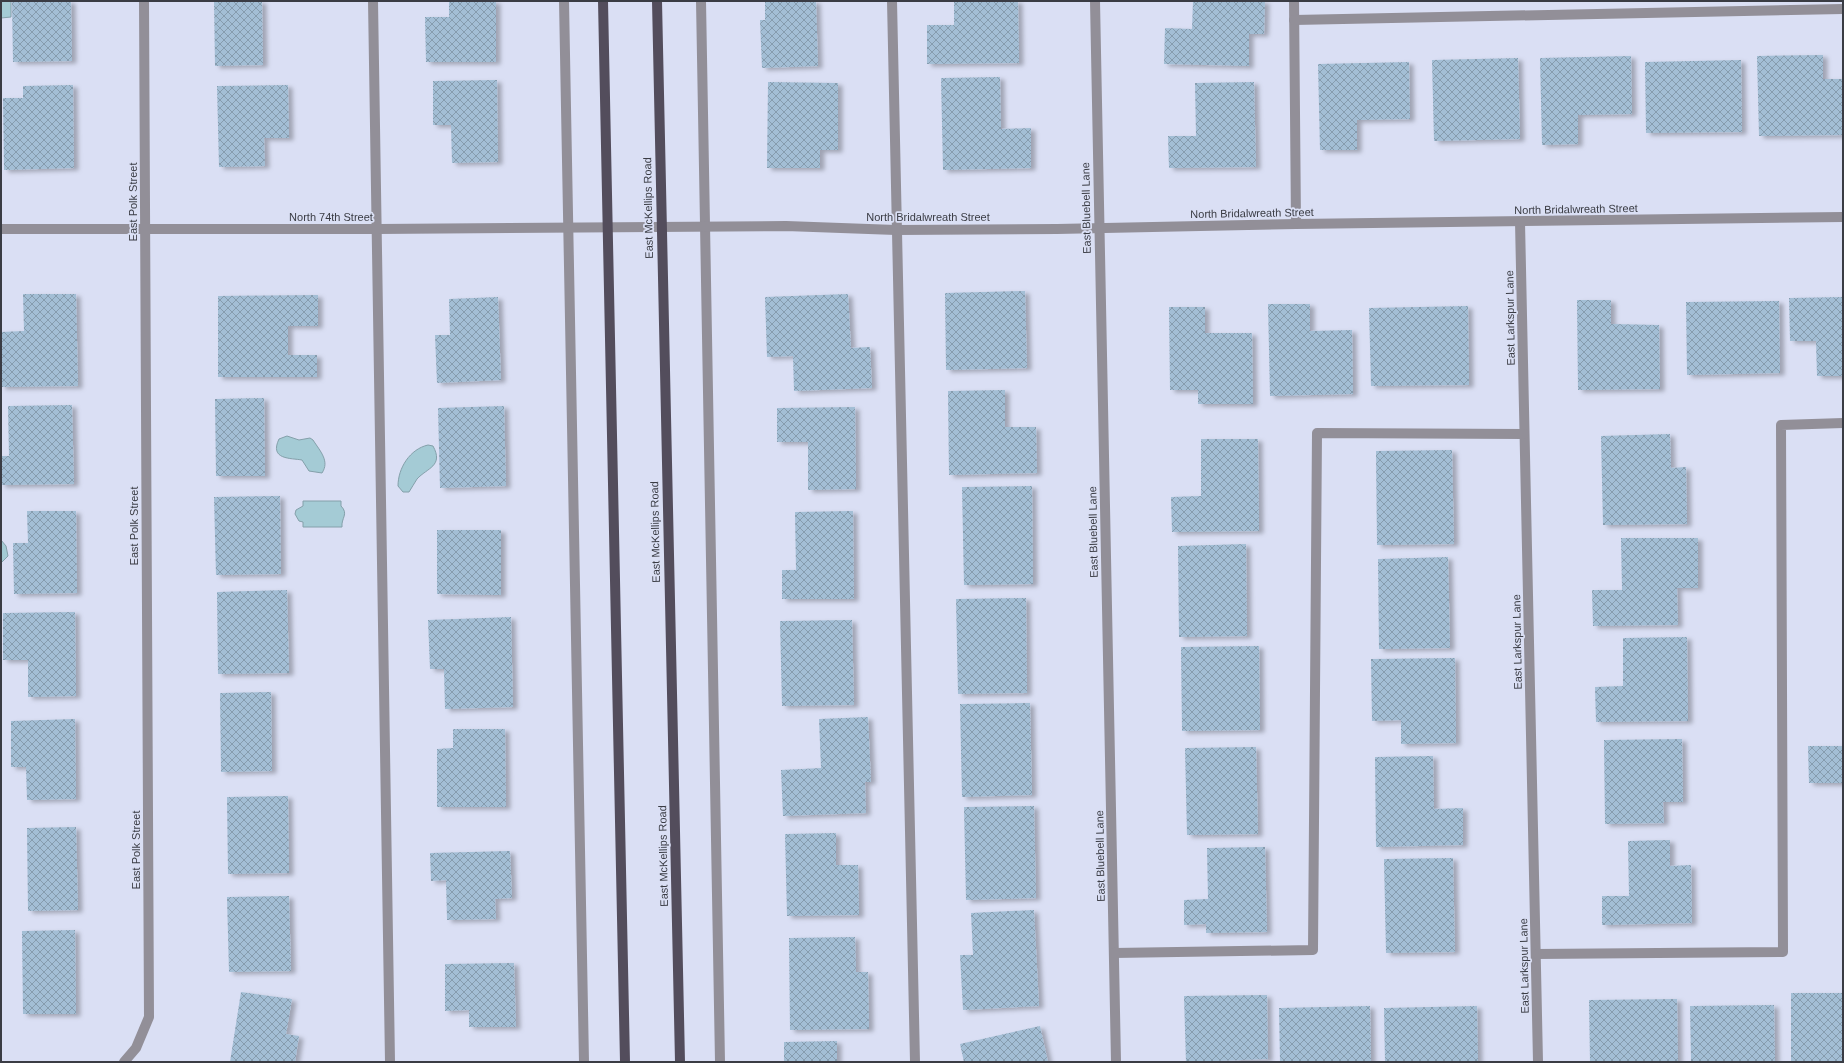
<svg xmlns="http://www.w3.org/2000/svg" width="1844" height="1063" font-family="Helvetica,sans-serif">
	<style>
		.water { fill: #a4cbd5; stroke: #84a0aa }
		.building { fill: url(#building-cross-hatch); filter: url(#shadow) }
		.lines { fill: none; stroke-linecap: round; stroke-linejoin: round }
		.minor { stroke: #928f98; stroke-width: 10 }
		.major { stroke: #534d5c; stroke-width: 10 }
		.labels { text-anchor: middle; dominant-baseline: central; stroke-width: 3.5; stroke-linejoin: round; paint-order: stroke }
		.street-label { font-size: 11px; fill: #3a3c44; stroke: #dadff4 }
	</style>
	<defs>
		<pattern id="building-cross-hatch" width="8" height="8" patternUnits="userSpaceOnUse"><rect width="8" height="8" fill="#a3bed5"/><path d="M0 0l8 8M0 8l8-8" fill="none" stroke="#869cae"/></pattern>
		<filter id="shadow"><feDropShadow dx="4.5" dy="2.5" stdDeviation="2" flood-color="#0004"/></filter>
	</defs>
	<rect width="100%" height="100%" fill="#dadff4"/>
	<g class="water">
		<polygon points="1,1 11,1 11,17 1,18"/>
		<path d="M287,436l12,4 11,-2 3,2c7,11 17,21 9,33l-13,-2 -7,-11c-11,-2 -33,0 -23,-21z"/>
		<path d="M428,445l5,1c11,20 -6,22 -16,33 -3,4 -5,9 -8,13h-6l-5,-6c0,-18 12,-37 30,-41z"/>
		<path d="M303,501h38v5c8,8 0,12 1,21h-39v-5l-4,-1 -4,-7 1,-4 7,-4z"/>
		<polygon points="1,540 6,546 8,556 1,563"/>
	</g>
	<g class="building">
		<polygon points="12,1 71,1 72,61 13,62"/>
		<polygon points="214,1 262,1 263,65 215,66"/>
		<polygon points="449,1 496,1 496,62 426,62 425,17 449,17"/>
		<polygon points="765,1 816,1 818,66 762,68 760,20 765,20"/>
		<polygon points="954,1 1018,1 1019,63 927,64 927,25 954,25"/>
		<polygon points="1193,1 1265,1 1264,34 1249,34 1249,66 1164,64 1165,28 1192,29"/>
		<polygon points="1823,55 1823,79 1843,79 1843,135 1759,136 1757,56"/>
		<polygon points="1631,56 1632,114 1578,115 1578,144 1542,145 1540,58"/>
		<polygon points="1518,58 1520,139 1434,141 1432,60"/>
		<polygon points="1741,60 1742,132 1646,133 1645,62"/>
		<polygon points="1409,62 1410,119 1357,120 1357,150 1320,150 1318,64"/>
		<polygon points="1000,77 1001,129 1031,128 1031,168 943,170 941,78"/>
		<polygon points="497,80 498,162 452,163 451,125 433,125 433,81"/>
		<polygon points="768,82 838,83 838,150 820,150 820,168 767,168"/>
		<polygon points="1254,82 1256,167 1169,168 1168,136 1196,136 1195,83"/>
		<polygon points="73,85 74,168 4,170 3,98 23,98 23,86"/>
		<polygon points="288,85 289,138 264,138 265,166 219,167 217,86"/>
		<polygon points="1025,291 1027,368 946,370 945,293"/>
		<polygon points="23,294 76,294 78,386 1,387 1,332 24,331"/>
		<polygon points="848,294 851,348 870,347 872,388 794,391 793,356 767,357 765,297"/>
		<polygon points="318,295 318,326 288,326 288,355 317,355 317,377 218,377 218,296"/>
		<polygon points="498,297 501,380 437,383 435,335 450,335 449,299"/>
		<polygon points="1843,297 1843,376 1817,376 1816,341 1790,341 1789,298"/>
		<polygon points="1577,300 1611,300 1611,324 1659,325 1660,389 1578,390"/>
		<polygon points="1779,301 1780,373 1687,375 1686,302"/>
		<polygon points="1268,304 1310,304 1310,331 1352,330 1353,394 1270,396"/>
		<polygon points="1468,306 1469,385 1371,386 1369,308"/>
		<polygon points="1169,307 1205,307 1205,333 1252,333 1253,404 1198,404 1198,390 1170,390"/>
		<polygon points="1005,390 1005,427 1036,427 1037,473 949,475 948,391"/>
		<polygon points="264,398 265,476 216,476 215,399"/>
		<polygon points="72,405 74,484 1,485 1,456 9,456 8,406"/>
		<polygon points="504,406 506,486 440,488 438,408"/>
		<polygon points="855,407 856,489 808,490 808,442 777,442 777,408"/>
		<polygon points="1670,434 1671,468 1686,467 1687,524 1603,525 1601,436"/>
		<polygon points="1201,439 1258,439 1259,531 1172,532 1171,497 1201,496"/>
		<polygon points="1452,450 1454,544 1377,545 1376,451"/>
		<polygon points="1032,486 1033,584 964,585 962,487"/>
		<polygon points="280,496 281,574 216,575 214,497"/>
		<polygon points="27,511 76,511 77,593 14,594 13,543 28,543"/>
		<polygon points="853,511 854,599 782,599 782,570 796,570 795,512"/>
		<polygon points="437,530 501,530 501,595 437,594"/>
		<polygon points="1621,538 1698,538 1698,588 1677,588 1678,625 1593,626 1592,590 1622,590"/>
		<polygon points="1246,544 1247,636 1179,637 1178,546"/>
		<polygon points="1448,557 1450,648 1379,649 1378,559"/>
		<polygon points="287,590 289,673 218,674 217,592"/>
		<polygon points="1026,598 1027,693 958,694 956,599"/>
		<polygon points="75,612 76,696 28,697 28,660 3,660 3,613"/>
		<polygon points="511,617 513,707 445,709 444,669 430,669 428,620"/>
		<polygon points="852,620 854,705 782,706 780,621"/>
		<polygon points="1687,637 1688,721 1596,722 1595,687 1623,686 1623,638"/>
		<polygon points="1259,646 1260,730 1182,731 1181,647"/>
		<polygon points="1455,658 1456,743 1401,744 1401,720 1372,721 1371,659"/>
		<polygon points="271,692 272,771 221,772 220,693"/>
		<polygon points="1030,703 1032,795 962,797 960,704"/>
		<polygon points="868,717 871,782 865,782 866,813 783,816 781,770 821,768 819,719"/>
		<polygon points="75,719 76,799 27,800 26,767 11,767 11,721"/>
		<polygon points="453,729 505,729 506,807 437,807 437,749 453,748"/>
		<polygon points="1682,739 1683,802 1663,802 1664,823 1605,824 1604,740"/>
		<polygon points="1808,746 1843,746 1843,783 1809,783"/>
		<polygon points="1256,747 1258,834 1187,835 1185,748"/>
		<polygon points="1433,756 1434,809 1463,808 1463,845 1376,847 1375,757"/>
		<polygon points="288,796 289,873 228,874 227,797"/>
		<polygon points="1034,806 1036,898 966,900 964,807"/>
		<polygon points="76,827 78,910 28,911 27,828"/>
		<polygon points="836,833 836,865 858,865 859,915 787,916 785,834"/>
		<polygon points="1670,840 1670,866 1691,865 1692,923 1602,925 1602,896 1629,896 1628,841"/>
		<polygon points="1265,847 1267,932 1206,933 1206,924 1184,925 1184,900 1208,899 1207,848"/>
		<polygon points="510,851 512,898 495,899 496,919 447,920 446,880 431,881 430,853"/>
		<polygon points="1453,858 1455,952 1386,953 1384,859"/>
		<polygon points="289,896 291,971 229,972 227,897"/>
		<polygon points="1034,910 1039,1006 963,1010 960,955 973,955 971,913"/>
		<polygon points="75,930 76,1014 23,1014 22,931"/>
		<polygon points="855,937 856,972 868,972 869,1029 790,1030 789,938"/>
		<polygon points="514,963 516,1027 469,1027 469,1010 445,1011 445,964"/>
		<polygon points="241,992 292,999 286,1034 299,1036 295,1062 230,1062"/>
		<rect x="1791" y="993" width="52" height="69"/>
		<polygon points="1267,995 1268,1059 1186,1062 1184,996"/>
		<polygon points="1677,999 1678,1062 1590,1062 1589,1000"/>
		<polygon points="1774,1005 1775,1062 1691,1062 1690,1006"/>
		<polygon points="1370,1006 1371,1062 1280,1062 1279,1008"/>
		<polygon points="1477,1006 1478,1062 1385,1062 1384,1008"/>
		<polygon points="1040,1026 1048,1062 964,1062 960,1044"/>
		<polygon points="837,1041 837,1062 784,1062 784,1042"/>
	</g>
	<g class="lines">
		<g class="minor">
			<polyline points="373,1 390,1062"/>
			<polyline points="564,1 584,1062"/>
			<polyline points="701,1 720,1062"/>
			<polyline points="892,1 915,1062"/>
			<polyline points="1095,1 1116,1062"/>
			<polyline points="1294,1 1296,224"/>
			<polyline points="1294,20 1843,9"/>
			<polyline points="1520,222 1538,1062"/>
			<polyline points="1,229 378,229 786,226 896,230 1057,229 1296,224 1843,217"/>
			<polyline points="1114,953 1313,950 1317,433 1524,434"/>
			<polyline points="1536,954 1783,952 1781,425 1843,423"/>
			<polyline points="124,1062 136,1048 149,1017 144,1"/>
		</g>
		<g class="major">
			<polyline points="603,1 625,1062"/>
			<polyline points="657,1 680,1062"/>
		</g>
	</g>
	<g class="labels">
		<g class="street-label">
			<text transform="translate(133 202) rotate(-90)">East Polk Street</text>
			<text transform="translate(648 208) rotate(-91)">East McKellips Road</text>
			<text transform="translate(1086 208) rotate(-91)">East Bluebell Lane</text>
			<text transform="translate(1576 209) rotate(-1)">North Bridalwreath Street</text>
			<text transform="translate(1252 213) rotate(-1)">North Bridalwreath Street</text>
			<text x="331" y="217">North 74th Street</text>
			<text x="928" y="217">North Bridalwreath Street</text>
			<text transform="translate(1510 318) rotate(-91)">East Larkspur Lane</text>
			<text transform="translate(134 526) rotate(-90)">East Polk Street</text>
			<text transform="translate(655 532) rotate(-91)">East McKellips Road</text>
			<text transform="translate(1093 532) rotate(-91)">East Bluebell Lane</text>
			<text transform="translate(1517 642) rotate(-91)">East Larkspur Lane</text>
			<text transform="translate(136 850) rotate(-90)">East Polk Street</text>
			<text transform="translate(663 856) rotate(-91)">East McKellips Road</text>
			<text transform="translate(1100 856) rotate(-91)">East Bluebell Lane</text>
			<text transform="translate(1524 966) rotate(-91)">East Larkspur Lane</text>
		</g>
	</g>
	<rect width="1844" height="1063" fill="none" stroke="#3a3c44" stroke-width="4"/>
</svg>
